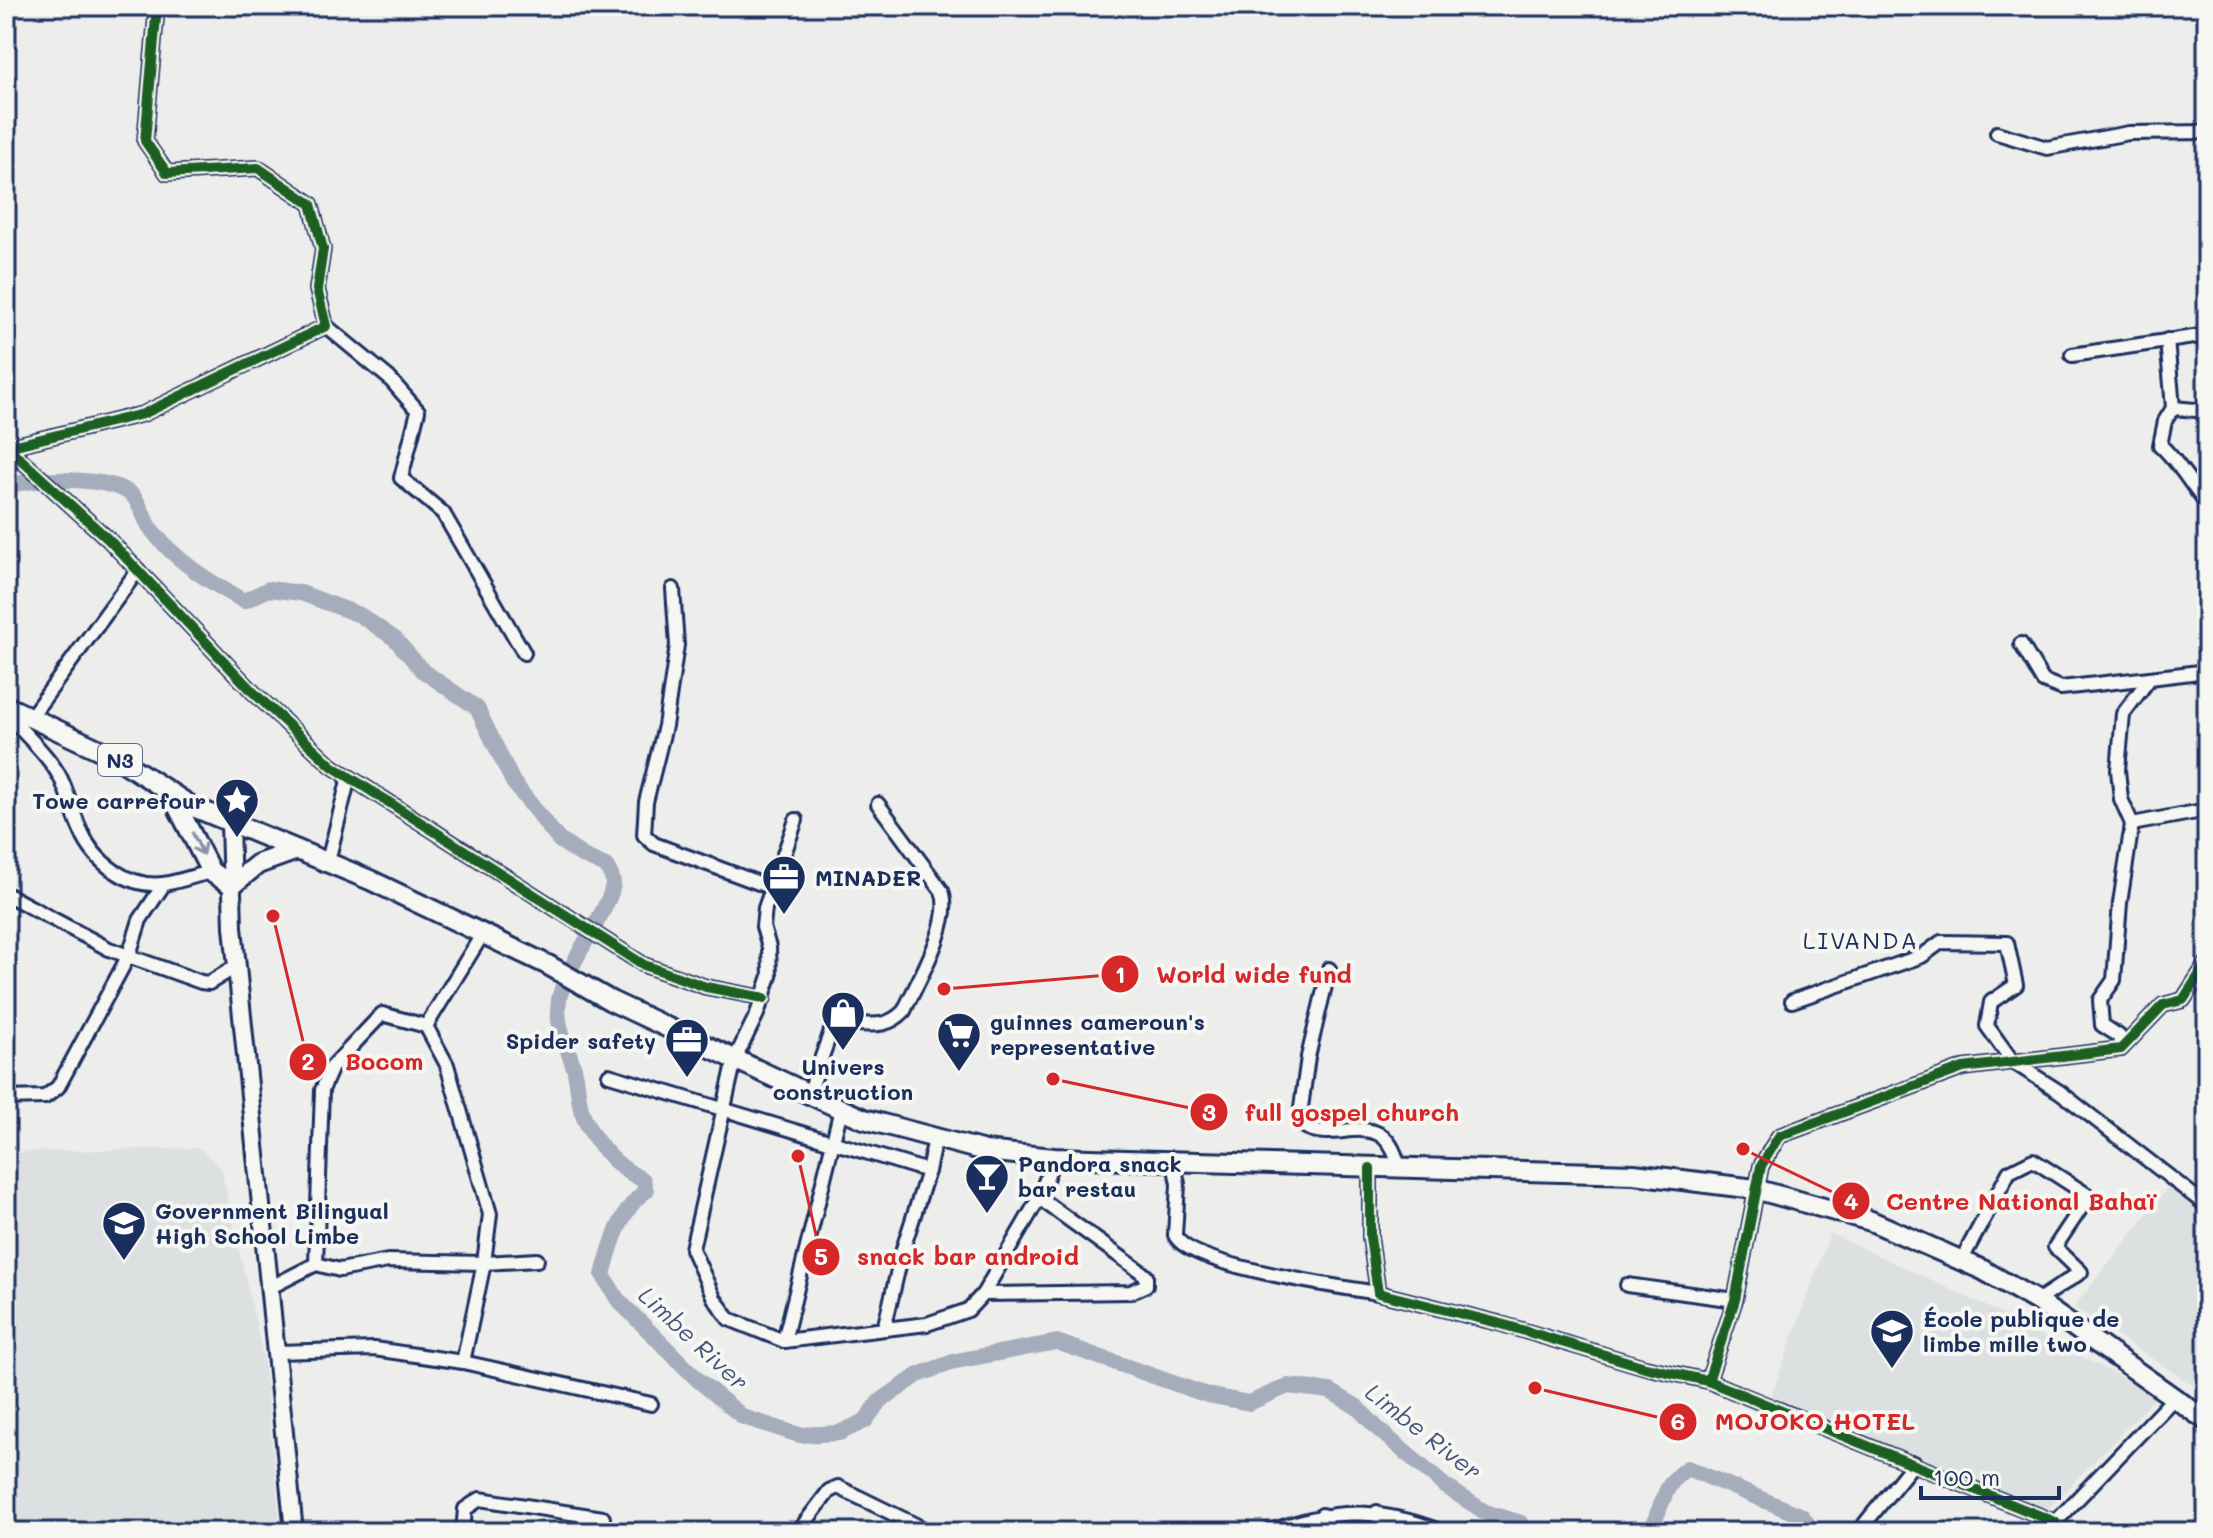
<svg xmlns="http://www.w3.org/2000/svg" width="2213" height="1538" font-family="Mali,sans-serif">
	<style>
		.built { fill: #dde0e1 }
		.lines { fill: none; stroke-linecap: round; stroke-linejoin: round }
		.river { stroke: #a5acbc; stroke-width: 16 }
		.minor-casing { stroke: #1b2f5e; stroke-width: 18 }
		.major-casing { stroke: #1b2f5e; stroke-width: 22 }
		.highway-casing { stroke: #1b2f5e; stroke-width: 24 }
		.minor { stroke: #f6f6f2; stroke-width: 12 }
		.major { stroke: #f6f6f2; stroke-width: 16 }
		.highway { stroke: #f6f6f2; stroke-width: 18 }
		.cycleway-casing { stroke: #f6f6f2; stroke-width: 15 }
		.cycleway { stroke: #1b5e20; stroke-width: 10 }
		.oneway { stroke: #8892a8 }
		.labels { text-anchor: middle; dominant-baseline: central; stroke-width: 8; stroke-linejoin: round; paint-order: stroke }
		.shield { fill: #f6f6f2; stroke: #5d6b8a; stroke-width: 2 }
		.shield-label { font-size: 20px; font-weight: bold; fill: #1b2f5e }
		.poi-label { font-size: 22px; font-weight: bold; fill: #1b2f5e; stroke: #f6f6f2; text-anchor: start }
		.neighbourhood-label { font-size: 24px; letter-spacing: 2px; fill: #1b2f5e; stroke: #f6f6f2 }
		.water-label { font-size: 24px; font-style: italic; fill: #44547a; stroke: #f6f6f2 }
		.leader { fill: none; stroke: #d62828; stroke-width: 3 }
		.callout-dot { fill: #d62828; stroke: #f6f6f2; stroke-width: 3 }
		.mark-label { font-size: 24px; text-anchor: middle; font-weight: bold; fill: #fff }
		.callout-label { font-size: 24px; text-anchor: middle; font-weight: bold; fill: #d62828; stroke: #f6f6f2; stroke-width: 8; stroke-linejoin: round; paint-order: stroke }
	</style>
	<rect width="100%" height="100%" fill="#edeeec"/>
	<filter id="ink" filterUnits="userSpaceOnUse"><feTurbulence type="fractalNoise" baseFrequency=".0125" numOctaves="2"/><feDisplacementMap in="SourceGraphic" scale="16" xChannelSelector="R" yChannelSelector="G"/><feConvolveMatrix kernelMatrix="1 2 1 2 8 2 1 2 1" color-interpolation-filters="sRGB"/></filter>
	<g filter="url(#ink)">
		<g class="built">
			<polygon points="199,1148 221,1168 263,1355 280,1522 193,1532 6,1532 6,1152"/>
			<polygon points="2169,1186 2207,1213 2207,1395 2074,1307"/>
			<polygon points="1830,1233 1986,1306 2157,1396 2046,1511 1771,1397"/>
		</g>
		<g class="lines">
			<g class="river">
				<path d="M6,486c27,-8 106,-11 127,10 8,9 11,23 18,33 24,32 59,53 93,72l25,-12 32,4 59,22 35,24 28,32 54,37 36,74 46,58 24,16 23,10c3,5 7,11 7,17 -1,24 -49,84 -54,117 -4,24 7,43 14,65 5,14 4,29 8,43 7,30 35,59 62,72l3,11c-25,17 -36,56 -43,84l15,25 80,80 45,37 56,18 40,-2 26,-12 14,-19 39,-27 38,-14 101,-19 150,53 42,8 39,-17 42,5 27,16 22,23 66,56 40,26 36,11 8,9"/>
				<path d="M1649,1532c16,-28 11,-45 38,-64l115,48 12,16"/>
			</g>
			<g class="minor-casing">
				<g id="minor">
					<polyline points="1997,133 2047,148 2129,133 2207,132"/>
					<polyline points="326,326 389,378 418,411 401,478 443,513 524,653"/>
					<path d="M2167,340l6,68 -8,13 -5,24c19,17 30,39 47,59"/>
					<polyline points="2072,355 2207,335"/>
					<polyline points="2173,408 2207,411"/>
					<polyline points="6,446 109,540 253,692 332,766 644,965 706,987 764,998"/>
					<polyline points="8,447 143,414 326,326 317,289 323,249 311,204 258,168 167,173 145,141 157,6"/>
					<polyline points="673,589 677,645 665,726 646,802 644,835 654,844 772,888"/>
					<polyline points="2021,644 2043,681 2061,688 2150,678"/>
					<path d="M6,713c18,21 43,42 55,66 8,17 12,35 20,52 13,31 47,57 82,53 16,-2 33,-9 48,-12"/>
					<polyline points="32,715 138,570"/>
					<polyline points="2132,824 2207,810"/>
					<polyline points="328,861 349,777"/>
					<polyline points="6,894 109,949 201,982 209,983 237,966"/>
					<path d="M1329,969l-21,88 -9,65c30,30 85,-24 100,46"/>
					<polyline points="1792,1001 1922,956 1941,942 2007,943 2016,985 1991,1002 1987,1026 2013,1062 2060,1092 2207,1206"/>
					<polyline points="2121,1049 2119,1036 2102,1025 2100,1000 2114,980 2120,903 2132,824 2121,799 2118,770 2123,714 2150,678 2207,671"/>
					<polyline points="609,1075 928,1171 935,1139"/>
					<path d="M809,1094l22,-63c23,-18 47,7 73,-20 13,-29 50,-90 38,-120l-64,-87"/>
					<polyline points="6,1098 45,1097 58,1087 129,955 140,920 164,884"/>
					<polyline points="841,1109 784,1341 927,1324 968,1310 983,1294 1039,1198 1054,1158"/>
					<path d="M1174,1163l4,21 -3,51c13,31 166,52 203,58"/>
					<polyline points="1370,1168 1370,1237 1378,1293 1498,1323 1645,1367 1708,1381 2055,1522"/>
					<polyline points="1960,1263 2009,1172 2033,1160 2089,1196 2055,1247 2081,1272 2037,1301"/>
					<polyline points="316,1264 340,1270 388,1261 484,1263 490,1214 447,1065 426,1026"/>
					<polyline points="1627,1285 1735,1300"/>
					<polyline points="269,1288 316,1264 322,1090 332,1067 382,1014 426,1026 482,935"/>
					<polyline points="983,1294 1131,1292 1146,1285 1146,1276 1140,1271 1039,1198"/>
					<polyline points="884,1329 903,1249 928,1171"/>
					<polyline points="784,1341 729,1319 714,1298 692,1249 735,1059 757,1014 770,976 769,947 763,927 765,908 796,820"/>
					<polyline points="278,1352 374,1349 463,1362 651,1404"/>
					<polyline points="463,1362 484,1263 537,1260"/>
					<polyline points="1708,1381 1735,1300 1761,1166 1779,1136 1963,1068 2121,1049 2163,1005 2183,1000 2207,963"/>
					<polyline points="1377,1512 1384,1532"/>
					<polyline points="1322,1515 1329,1532"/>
					<polyline points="463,1532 465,1509 480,1499 603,1518"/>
					<polyline points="798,1532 829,1491 838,1487 930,1532"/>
					<path d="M1268,1532c64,-24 110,-25 174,0"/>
					<polyline points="1858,1532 1914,1463"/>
					<polyline points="2046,1532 2174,1398"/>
				</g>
			</g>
			<g class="major-casing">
				<polyline id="major" points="230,823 233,927 294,1532"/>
			</g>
			<g class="highway-casing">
				<g id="highway">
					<polyline points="6,706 117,758 191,806 370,880 548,965 611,1001 841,1109 864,1119 985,1151 1054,1158 1634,1174 1755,1189 1871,1221 1983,1270 2037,1301 2207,1421"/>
					<polyline points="172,796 211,872 232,885 258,864 297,850"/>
				</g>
			</g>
			<use href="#minor" class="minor"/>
			<use href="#major" class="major"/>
			<use href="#highway" class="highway"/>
			<g class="cycleway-casing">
				<g id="cycleway">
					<polyline points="6,446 109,540 253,692 332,766 644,965 706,987 764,998"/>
					<polyline points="8,447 143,414 326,326 317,289 323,249 311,204 258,168 167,173 145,141 157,6"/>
					<polyline points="1370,1168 1370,1237 1378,1293 1498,1323 1645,1367 1708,1381 2055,1522"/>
					<polyline points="1708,1381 1735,1300 1761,1166 1779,1136 1963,1068 2121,1049 2163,1005 2183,1000 2207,963"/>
				</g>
			</g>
			<use href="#cycleway" class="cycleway"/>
		</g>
		<defs><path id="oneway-shaft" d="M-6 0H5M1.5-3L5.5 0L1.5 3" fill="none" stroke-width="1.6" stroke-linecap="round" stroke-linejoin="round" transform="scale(2)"/></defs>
		<use class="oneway" href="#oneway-shaft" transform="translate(198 844) rotate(64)"/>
	</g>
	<defs>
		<g id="sight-pin" transform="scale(2.3)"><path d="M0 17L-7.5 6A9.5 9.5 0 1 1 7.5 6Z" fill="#1b2f5e" stroke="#f6f6f2"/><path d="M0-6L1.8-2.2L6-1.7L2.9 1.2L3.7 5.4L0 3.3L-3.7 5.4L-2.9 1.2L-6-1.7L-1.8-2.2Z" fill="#fff"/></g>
		<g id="office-pin" transform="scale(2.3)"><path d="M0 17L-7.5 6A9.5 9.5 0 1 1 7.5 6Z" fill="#1b2f5e" stroke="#f6f6f2"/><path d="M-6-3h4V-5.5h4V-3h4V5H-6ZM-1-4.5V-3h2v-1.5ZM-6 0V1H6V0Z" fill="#fff"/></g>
		<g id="shop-pin" transform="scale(2.3)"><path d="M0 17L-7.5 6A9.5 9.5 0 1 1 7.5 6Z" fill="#1b2f5e" stroke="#f6f6f2"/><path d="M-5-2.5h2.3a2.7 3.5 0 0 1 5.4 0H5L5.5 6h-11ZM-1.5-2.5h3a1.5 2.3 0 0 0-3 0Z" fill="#fff"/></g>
		<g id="supermarket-pin" transform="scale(2.3)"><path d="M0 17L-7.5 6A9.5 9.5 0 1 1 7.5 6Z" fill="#1b2f5e" stroke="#f6f6f2"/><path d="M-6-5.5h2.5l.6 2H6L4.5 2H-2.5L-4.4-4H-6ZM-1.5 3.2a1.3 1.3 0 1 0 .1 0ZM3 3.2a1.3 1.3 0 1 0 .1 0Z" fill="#fff"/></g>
		<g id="bar-pin" transform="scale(2.3)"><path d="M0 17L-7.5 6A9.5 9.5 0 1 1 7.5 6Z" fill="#1b2f5e" stroke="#f6f6f2"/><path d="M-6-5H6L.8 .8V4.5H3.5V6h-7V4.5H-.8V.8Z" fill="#fff"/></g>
		<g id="school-pin" transform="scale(2.3)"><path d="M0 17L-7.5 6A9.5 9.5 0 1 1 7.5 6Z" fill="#1b2f5e" stroke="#f6f6f2"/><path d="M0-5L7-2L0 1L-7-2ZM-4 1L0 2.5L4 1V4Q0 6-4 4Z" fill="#fff"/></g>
	</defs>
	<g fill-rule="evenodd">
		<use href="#sight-pin" x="237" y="800"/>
		<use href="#office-pin" x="784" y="877"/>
		<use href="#shop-pin" x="843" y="1013"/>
		<use href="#supermarket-pin" x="959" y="1034"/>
		<use href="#office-pin" x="687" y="1040"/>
		<use href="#bar-pin" x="987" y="1176"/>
		<use href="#school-pin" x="124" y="1223"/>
		<use href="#school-pin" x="1892" y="1331"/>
	</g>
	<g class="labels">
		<rect class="shield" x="98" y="744" width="44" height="32" rx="6"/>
		<g class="shield-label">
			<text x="120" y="760">N3</text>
		</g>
		<g class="poi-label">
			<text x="206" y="800" text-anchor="end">Towe carrefour</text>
			<text x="815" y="877">MINADER</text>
			<text x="990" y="1021">guinnes cameroun's<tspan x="990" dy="25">representative</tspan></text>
			<text x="656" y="1040" text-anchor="end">Spider safety</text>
			<text x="843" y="1066" text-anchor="middle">Univers<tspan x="843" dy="25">construction</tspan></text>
			<text x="1018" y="1163">Pandora snack<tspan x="1018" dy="25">bar restau</tspan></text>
			<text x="155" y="1210">Government Bilingual<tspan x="155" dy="25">High School Limbe</tspan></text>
			<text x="1923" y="1318">École publique de<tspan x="1923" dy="25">limbe mille two</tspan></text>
		</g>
		<g class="neighbourhood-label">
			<text x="1861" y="939">LIVANDA</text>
		</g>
		<g class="water-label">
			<text transform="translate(694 1338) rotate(43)">Limbe River</text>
			<text transform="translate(1424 1431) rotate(38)">Limbe River</text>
		</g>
	</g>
	<path class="leader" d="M944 989L1120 974M273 916L308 1062M1053 1079L1209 1112M1743 1149L1851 1201M798 1156L821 1257M1535 1388L1678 1422"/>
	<g class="callout-dot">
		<circle cx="944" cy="989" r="8"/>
		<circle cx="273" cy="916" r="8"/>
		<circle cx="1053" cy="1079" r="8"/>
		<circle cx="1743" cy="1149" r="8"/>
		<circle cx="798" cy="1156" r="8"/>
		<circle cx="1535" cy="1388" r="8"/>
		<circle cx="1120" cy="974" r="20"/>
		<circle cx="308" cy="1062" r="20"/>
		<circle cx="1209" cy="1112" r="20"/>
		<circle cx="1851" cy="1201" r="20"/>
		<circle cx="821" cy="1257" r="20"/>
		<circle cx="1678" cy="1422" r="20"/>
	</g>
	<g class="mark-label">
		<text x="1120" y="983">1</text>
		<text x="308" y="1070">2</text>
		<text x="1209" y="1121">3</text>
		<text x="1851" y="1210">4</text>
		<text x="821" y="1265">5</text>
		<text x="1678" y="1430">6</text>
	</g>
	<g class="callout-label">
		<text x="1254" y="983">World wide fund</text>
		<text x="384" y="1070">Bocom</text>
		<text x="1352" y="1121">full gospel church</text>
		<text x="2021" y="1210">Centre National Bahaï</text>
		<text x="968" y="1265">snack bar android</text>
		<text x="1815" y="1430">MOJOKO HOTEL</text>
	</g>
	<rect width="2213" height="1538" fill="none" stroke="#f6f6f2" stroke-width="32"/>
	<rect x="16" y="16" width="2181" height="1506" fill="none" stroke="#1b2f5e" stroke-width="3" filter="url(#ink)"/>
	<path d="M1921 1486v12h138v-12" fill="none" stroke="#1b2f5e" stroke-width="4"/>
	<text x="1933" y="1486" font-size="24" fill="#1b2f5e" stroke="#f6f6f2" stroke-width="6" paint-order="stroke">100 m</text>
</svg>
